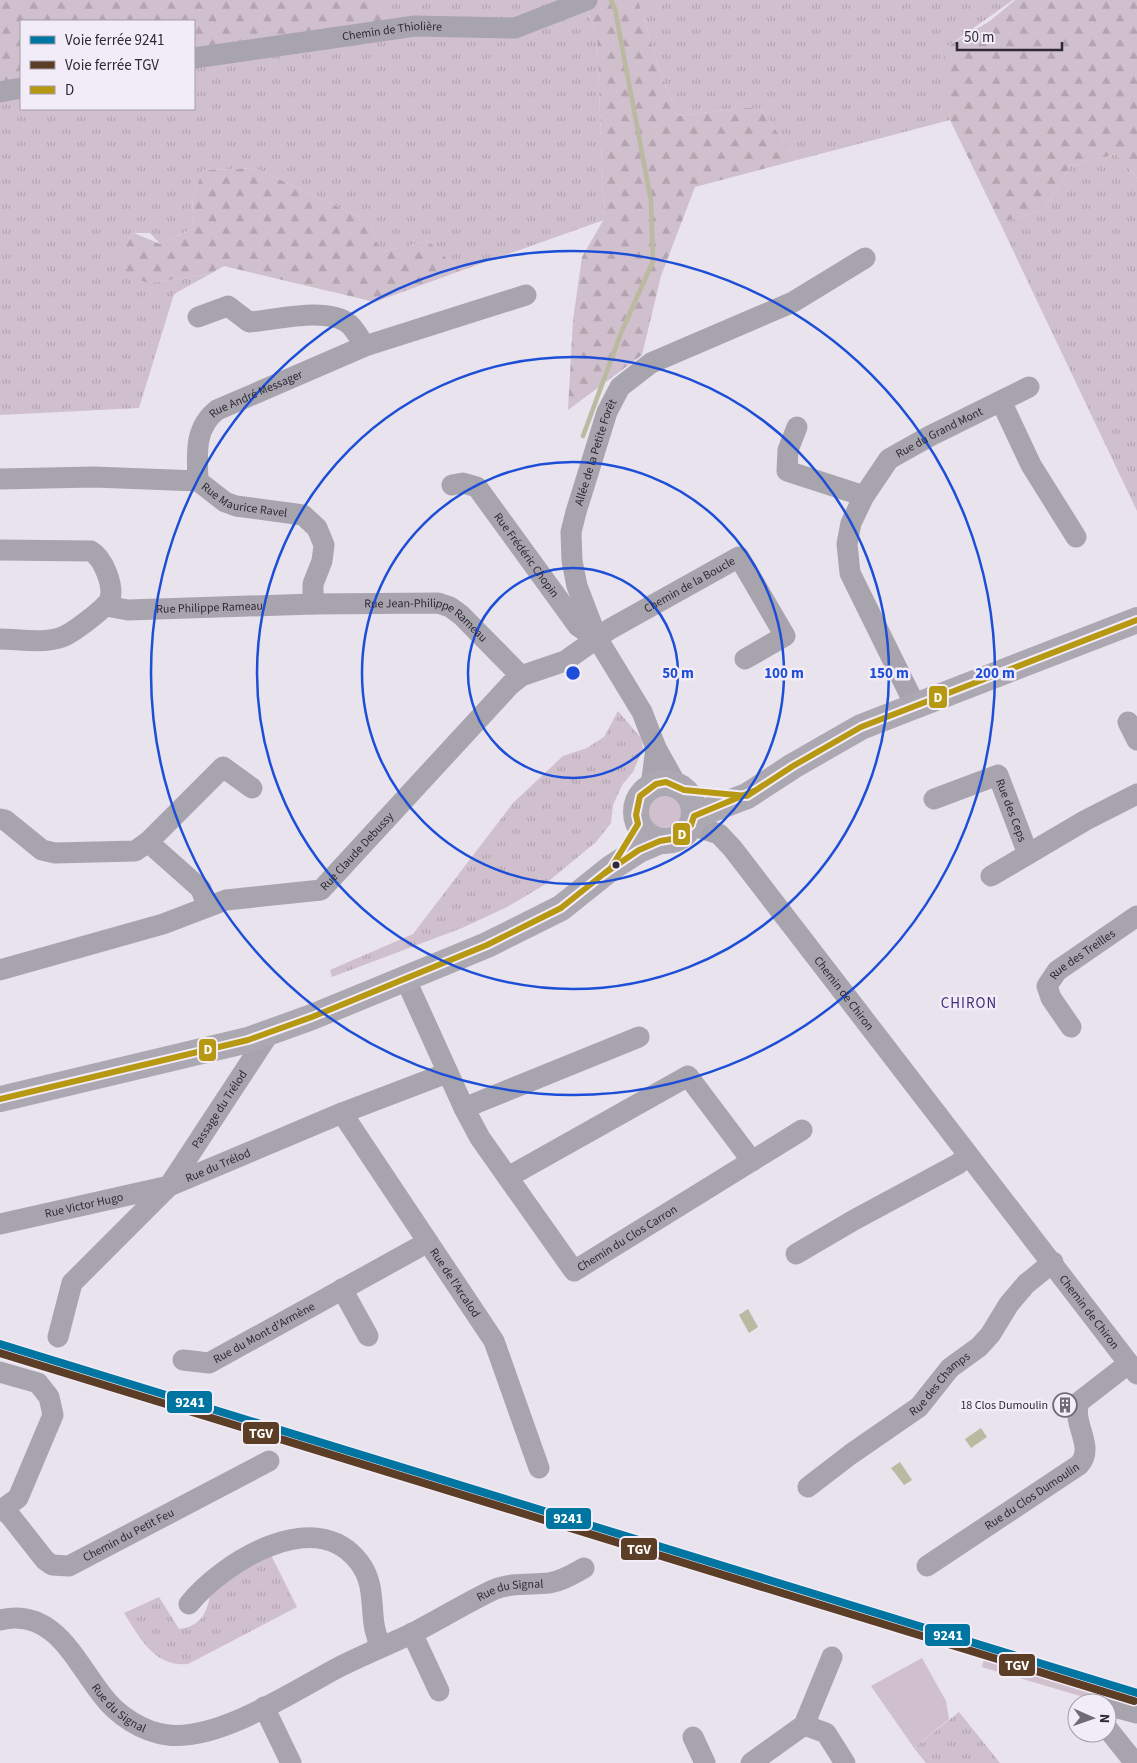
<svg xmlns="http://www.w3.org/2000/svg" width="1137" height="1763" font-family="'Source Sans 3',sans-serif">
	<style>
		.grass { fill: url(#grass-tufts) }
		.forest { fill: url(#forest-firs) }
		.garden { fill: #d0bfcc }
		.water { fill: #b9baa1 }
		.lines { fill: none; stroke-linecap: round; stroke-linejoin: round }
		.stream { stroke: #b9baa1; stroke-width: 4.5 }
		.minor { stroke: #a8a4ad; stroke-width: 21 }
		.major { stroke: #aca8b1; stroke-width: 26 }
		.bus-1-casing { stroke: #f2ebf8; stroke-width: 10 }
		.bus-1 { stroke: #b69813; stroke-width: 6 }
		.rail-1-casing { stroke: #f2ebf8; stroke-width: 11 }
		.rail-2-casing { stroke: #f2ebf8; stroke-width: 11 }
		.rail-1 { stroke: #0075a1; stroke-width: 8 }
		.rail-2 { stroke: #5c3e26; stroke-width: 8 }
		.ring { fill: none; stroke: #1d4ed8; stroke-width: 2.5 }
		.bus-dot { fill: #2e2a35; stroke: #f2ebf8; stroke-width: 2 }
		.labels { text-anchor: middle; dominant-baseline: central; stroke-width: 5; stroke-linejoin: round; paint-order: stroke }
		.street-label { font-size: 12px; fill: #2e2a35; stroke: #f2ebf8 }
		.poi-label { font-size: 12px; fill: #2e2a35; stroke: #f2ebf8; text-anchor: end }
		.quarter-label { font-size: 15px; letter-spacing: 1px; fill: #432d7a; stroke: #f2ebf8 }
		.centre { fill: #1d4ed8; stroke: #f2ebf8; stroke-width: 2.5 }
		.ring-label { font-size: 15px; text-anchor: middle; font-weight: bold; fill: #1d4ed8; stroke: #f2ebf8; stroke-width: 5; stroke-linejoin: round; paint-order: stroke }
		.line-badge { stroke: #f2ebf8; stroke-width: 2 }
		.badge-label { font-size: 14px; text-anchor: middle; font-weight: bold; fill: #fff }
	</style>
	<defs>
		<pattern id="grass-tufts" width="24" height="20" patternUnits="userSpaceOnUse" patternTransform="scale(1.25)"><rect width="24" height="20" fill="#d0bfcc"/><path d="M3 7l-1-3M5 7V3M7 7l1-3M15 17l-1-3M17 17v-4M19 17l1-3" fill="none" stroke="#b3a4b0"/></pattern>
		<pattern id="forest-firs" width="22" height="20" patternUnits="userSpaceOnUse" patternTransform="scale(1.25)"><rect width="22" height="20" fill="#d0bfcc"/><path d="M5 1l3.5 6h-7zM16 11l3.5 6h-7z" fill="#b3a4b0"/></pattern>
	</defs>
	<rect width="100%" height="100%" fill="#e8e3ec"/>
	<g class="grass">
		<polygon points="371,0 582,0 597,34 604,220 460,271 428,241 380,252 370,222 255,168 203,170 192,198 194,228 160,244 150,233 134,233 121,253 148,283 210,274 174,294 139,408 0,415 0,87 21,83 21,109 194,109 194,54 387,20"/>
		<polygon points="638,0 1013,0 944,49 950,120 797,160 760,108 740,108 678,116 661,74"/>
		<polygon points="1116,154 1137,178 1137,511 1000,223 1043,210 1070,166"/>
		<polygon points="618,711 641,738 643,748 633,772 622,785 613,805 611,823 596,842 544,885 507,907 462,928 332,977 330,970 413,934 513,803 563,756 587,748 604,737"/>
		<path d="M270,1553l27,54 -109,57c-34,3 -48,-26 -64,-51l35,-16 20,32c26,-3 29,-22 33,-42z"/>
		<polygon points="959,1712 1000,1763 926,1763 914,1748"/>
	</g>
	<g class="forest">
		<polygon points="0,0 371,0 388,21 194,54 194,21 21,21 21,83 0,87"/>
		<polygon points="582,0 638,0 661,74 678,116 740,108 760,108 797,160 695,187 661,276 642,355 568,410 573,320 582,257 604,219 597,34"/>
		<polygon points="1015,0 1137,0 1137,178 1116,154 1070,166 1043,210 1000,223 950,120 943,49 990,21"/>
		<polygon points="255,168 370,222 380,252 428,241 460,271 375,302 224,266 210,274 148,283 124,273 121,253 134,233 160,244 194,228 192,198 203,170"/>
	</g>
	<g class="garden">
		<circle cx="665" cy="811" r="17"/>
		<polygon points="985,1655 1137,1699 1137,1709 1106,1700 1087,1698 982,1667"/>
		<polygon points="922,1658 946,1701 949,1719 914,1748 871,1686"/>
	</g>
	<g class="water">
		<polygon points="748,1309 758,1327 749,1333 739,1315"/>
		<polygon points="981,1428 987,1437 971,1448 965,1439"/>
		<polygon points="900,1462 912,1480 904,1485 891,1468"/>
	</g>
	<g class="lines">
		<polyline class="stream" points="583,436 621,333 653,261 651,201 615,9 611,0"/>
		<g class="minor">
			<path id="s1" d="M194,58l221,-32 100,2 72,-28"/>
			<polyline points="0,92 21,88"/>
			<path d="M198,317l30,-11 21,16c26,-2 79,-16 100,2 6,5 11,15 16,22"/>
			<polyline points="1001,401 1031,465 1076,537"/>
			<polyline points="797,427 788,450 787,471 864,496"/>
			<path id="s2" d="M0,479l94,-2 104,4 27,21 11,4 67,9 14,13 7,17 -2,16 -9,23v20"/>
			<path id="s3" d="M198,481c-1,-27 -4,-53 19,-71l148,-64 161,-51"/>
			<path id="s4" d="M452,485l11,-2 14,4 101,139 16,11"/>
			<path d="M0,550l91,1c12,7 23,34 19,48 -2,8 -39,35 -48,38 -18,7 -43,2 -62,2"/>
			<path id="s5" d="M106,606l22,4 185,-6 125,-1 12,4 11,8 60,61"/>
			<path id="s6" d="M915,705l-65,-132 -3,-29 4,-21 13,-27 25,-37 41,-23 99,-49"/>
			<polyline points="1128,722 1137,740"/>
			<path id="s7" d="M676,784l-20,-36 -14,-36 -45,-74 -20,-52 -5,-25 -1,-29 5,-20 31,-100 13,-25 31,-24 142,-61 72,-44"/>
			<polyline points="651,786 656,748"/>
			<path id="s8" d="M934,799l64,-24 30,79"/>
			<polyline points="0,819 5,820 42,850 55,853 135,851 148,842 223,767 252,788"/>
			<path id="s9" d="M691,825l28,9 14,15 404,525"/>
			<polyline points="148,842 201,889 207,906"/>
			<polyline points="991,876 1086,820 1137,794"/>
			<path id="s10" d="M0,970l163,-46 63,-24 95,-10 189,-205 11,-9 44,-15 45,-32 129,-72 46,79 -40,23"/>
			<path id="s11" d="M405,978l59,130 16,30 94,133 228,-141"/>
			<path id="s12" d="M1071,1027l-20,-29 -4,-12 10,-15 80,-55"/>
			<polyline points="464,1108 639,1037"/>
			<path id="s13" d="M342,1113l152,228 45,127"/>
			<polyline points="508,1177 688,1076 752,1161"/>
			<path id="s14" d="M0,1224l169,-38 101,-154"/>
			<polyline points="796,1254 854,1220 958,1164 968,1155"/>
			<polyline points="342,1289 368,1336"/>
			<path id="s15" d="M58,1337l14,-54 97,-97 173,-73 105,-40"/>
			<path id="s16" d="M183,1360l26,3 219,-121"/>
			<polyline points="0,1372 38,1383 49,1397 53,1415 18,1498 0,1511"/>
			<path id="s17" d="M808,1487l43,-33 68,-47 31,-39 29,-21 11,-12 19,-31 17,-20 27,-22"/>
			<path id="s18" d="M4,1508l41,52 7,5 17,1 200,-105"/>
			<path id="s19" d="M927,1566l152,-101c17,-18 -8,-42 0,-63l49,-38"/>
			<path d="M189,1604c33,-41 126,-100 170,-42 15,19 12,41 15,62 1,8 4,15 6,23"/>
			<path id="s20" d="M0,1620c54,-13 75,41 102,75 15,20 40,37 66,40 52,6 127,-45 173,-69 24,-12 49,-22 72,-33 27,-14 53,-30 80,-43 18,-8 38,-5 56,-7 13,-2 24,-9 35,-15"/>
			<polyline points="412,1633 439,1691"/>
			<polyline points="1107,1705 1137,1713"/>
			<polyline points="264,1707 291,1763"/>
			<polyline points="804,1725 826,1733 845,1763"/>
			<polyline points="1107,1728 1135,1763"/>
			<polyline points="693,1737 705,1763"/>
			<polyline points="751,1763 804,1725 832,1657"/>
		</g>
		<g class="major">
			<circle cx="665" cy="812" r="29"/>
			<polyline points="694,816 747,796 793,766 861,727 1137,620"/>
			<polyline points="0,1099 248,1040 312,1017 487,945 561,908 611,868 639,850 660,841"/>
		</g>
		<g class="bus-1-casing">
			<g id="bus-1">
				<polyline points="605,873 639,850 660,841 678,838 691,825 694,816 754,791"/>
				<polyline points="0,1099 248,1040 312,1017 487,945 561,908 611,868 638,824 636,815 640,796 656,784 666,782 684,790 747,796 793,766 861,727 1137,620"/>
			</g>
		</g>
		<use href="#bus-1" class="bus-1"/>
		<g class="rail-1-casing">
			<polyline id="rail-1" points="0,1344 1137,1693"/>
		</g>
		<g class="rail-2-casing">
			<polyline id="rail-2" points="0,1353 1134,1701"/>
		</g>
		<use href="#rail-1" class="rail-1"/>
		<use href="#rail-2" class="rail-2"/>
	</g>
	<g class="ring">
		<circle cx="573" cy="673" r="105"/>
		<circle cx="573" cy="673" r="211"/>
		<circle cx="573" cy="673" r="316"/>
		<circle cx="573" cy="673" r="422"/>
	</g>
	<defs>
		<g id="building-ring" transform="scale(1.25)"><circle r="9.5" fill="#f2ebf8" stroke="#6f6b75" stroke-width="1.5"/><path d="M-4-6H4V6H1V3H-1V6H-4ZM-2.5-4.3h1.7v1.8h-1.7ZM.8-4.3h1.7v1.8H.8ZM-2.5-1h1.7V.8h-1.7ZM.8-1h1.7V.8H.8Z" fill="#6f6b75"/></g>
	</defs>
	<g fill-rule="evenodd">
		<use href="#building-ring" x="1065" y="1405"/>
	</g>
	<circle class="bus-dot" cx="616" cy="865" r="4.5"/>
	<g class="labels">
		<g class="street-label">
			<text stroke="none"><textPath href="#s1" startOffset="200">Chemin de Thiolière</textPath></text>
			<text stroke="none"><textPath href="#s3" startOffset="119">Rue André Messager</textPath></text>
			<text stroke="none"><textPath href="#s6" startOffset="329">Rue du Grand Mont</textPath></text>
			<text stroke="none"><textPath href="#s7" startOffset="360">Allée de la Petite Forêt</textPath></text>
			<text stroke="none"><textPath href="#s2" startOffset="250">Rue Maurice Ravel</textPath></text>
			<text stroke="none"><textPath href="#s4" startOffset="110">Rue Frédéric Chopin</textPath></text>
			<text stroke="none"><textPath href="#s10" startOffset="818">Chemin de la Boucle</textPath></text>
			<text stroke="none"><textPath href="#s5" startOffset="104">Rue Philippe Rameau</textPath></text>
			<text stroke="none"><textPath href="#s5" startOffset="326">Rue Jean-Philippe Rameau</textPath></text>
			<text stroke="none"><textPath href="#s8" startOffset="106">Rue des Ceps</textPath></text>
			<text stroke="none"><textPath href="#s10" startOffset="385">Rue Claude Debussy</textPath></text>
			<text stroke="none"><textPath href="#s12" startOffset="96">Rue des Treilles</textPath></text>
			<text stroke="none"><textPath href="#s9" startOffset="232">Chemin de Chiron</textPath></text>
			<text stroke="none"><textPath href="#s14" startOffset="265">Passage du Trélod</textPath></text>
			<text stroke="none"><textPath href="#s15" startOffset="246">Rue du Trélod</textPath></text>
			<text stroke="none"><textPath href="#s14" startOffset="86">Rue Victor Hugo</textPath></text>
			<text stroke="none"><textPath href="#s11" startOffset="402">Chemin du Clos Carron</textPath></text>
			<text stroke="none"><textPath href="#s13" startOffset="204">Rue de l'Arcalod</textPath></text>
			<text stroke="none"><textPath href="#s9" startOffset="634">Chemin de Chiron</textPath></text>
			<text stroke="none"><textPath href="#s16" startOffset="89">Rue du Mont d'Armène</textPath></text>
			<text stroke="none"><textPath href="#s17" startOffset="168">Rue des Champs</textPath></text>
			<text stroke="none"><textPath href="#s19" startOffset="126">Rue du Clos Dumoulin</textPath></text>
			<text stroke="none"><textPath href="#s18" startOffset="159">Chemin du Petit Feu</textPath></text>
			<text stroke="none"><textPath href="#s20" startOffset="591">Rue du Signal</textPath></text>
			<text stroke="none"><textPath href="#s20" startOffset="158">Rue du Signal</textPath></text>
		</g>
		<g class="poi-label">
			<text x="1048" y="1405">18 Clos Dumoulin</text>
		</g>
		<g class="quarter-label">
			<text x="969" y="1003">CHIRON</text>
		</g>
	</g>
	<circle cx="573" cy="673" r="8" class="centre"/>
	<g class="ring-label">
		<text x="678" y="678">50 m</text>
		<text x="784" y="678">100 m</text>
		<text x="889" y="678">150 m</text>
		<text x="995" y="678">200 m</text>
	</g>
	<g class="line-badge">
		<rect x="928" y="685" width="20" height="24" rx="5" fill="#b69813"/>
		<rect x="672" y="822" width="19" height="24" rx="5" fill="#b69813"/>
		<rect x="198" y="1038" width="19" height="24" rx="5" fill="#b69813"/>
		<rect x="166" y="1390" width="47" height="24" rx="5" fill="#0075a1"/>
		<rect x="242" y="1421" width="38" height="24" rx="5" fill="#5c3e26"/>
		<rect x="545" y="1507" width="47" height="23" rx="5" fill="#0075a1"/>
		<rect x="620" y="1537" width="38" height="24" rx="5" fill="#5c3e26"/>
		<rect x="924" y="1623" width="47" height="24" rx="5" fill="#0075a1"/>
		<rect x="998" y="1653" width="38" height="24" rx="5" fill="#5c3e26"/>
	</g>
	<g class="badge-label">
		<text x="938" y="702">D</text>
		<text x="682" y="839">D</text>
		<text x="208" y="1054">D</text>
		<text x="190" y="1407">9241</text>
		<text x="261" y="1438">TGV</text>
		<text x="568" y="1523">9241</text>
		<text x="639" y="1554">TGV</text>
		<text x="948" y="1640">9241</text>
		<text x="1017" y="1670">TGV</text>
	</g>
	<rect x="20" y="20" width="175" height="90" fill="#f2ebf8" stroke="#a49eaa"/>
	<rect x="30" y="36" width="25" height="8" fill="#0075a1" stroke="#a49eaa"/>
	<text x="65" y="45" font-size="15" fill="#2e2a35">Voie ferrée 9241</text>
	<rect x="30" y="61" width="25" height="8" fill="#5c3e26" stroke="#a49eaa"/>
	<text x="65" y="70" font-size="15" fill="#2e2a35">Voie ferrée TGV</text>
	<rect x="30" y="86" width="25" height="8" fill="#b69813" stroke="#a49eaa"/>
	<text x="65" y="95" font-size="15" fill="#2e2a35">D</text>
	<g transform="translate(1092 1718) rotate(92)"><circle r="24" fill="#f2ebf8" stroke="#a49eaa"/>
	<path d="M0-4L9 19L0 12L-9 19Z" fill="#6f6b75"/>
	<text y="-8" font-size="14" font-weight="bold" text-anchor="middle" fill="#2e2a35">N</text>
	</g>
	<path d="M957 42v8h105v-8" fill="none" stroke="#2e2a35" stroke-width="2.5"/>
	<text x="964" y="42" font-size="15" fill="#2e2a35" stroke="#f2ebf8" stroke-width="4" paint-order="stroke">50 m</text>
</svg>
